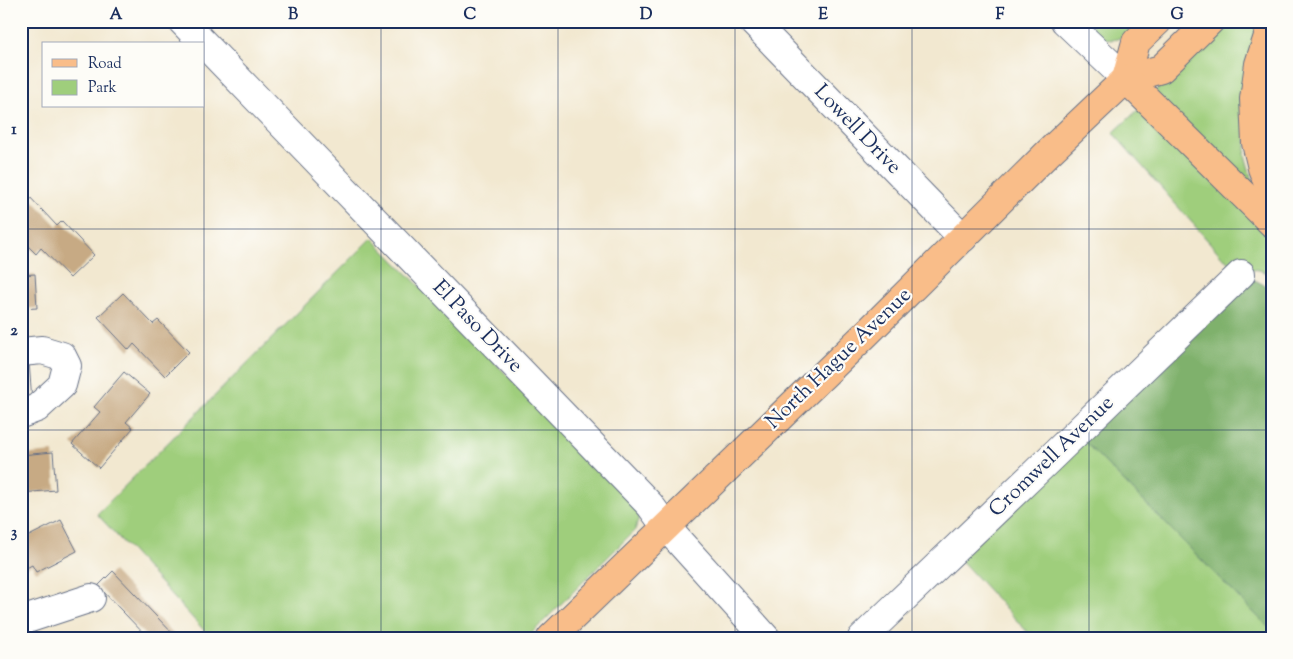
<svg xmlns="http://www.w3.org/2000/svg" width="1293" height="659" font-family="'Sorts Mill Goudy',serif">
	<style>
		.green { fill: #9fce7c; stroke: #5d7e6d }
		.forest { fill: #7fb16c; stroke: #4d7065 }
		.building { fill: #c7aa84 }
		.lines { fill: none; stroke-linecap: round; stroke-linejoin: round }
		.minor-casing { stroke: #667086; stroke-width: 30 }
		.major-casing { stroke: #667086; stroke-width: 30 }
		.highway-casing { stroke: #667086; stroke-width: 30 }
		.minor { stroke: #fff; stroke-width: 28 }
		.major { stroke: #f9bd89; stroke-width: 28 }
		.highway { stroke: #f9bd89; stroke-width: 28 }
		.grid { fill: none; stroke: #1b2f5e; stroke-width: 1; stroke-opacity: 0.55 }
		.labels { text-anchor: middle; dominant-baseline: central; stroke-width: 4.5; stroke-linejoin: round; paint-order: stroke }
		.street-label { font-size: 21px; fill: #1b2f5e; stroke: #fdfcf7 }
		.neatline { fill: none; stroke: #1b2f5e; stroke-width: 2 }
		.grid-label { font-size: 16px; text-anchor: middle; font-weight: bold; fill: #1b2f5e }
	</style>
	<rect width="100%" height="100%" fill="#fdfcf7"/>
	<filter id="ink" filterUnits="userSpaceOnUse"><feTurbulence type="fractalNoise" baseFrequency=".02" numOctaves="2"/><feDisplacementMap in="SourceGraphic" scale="10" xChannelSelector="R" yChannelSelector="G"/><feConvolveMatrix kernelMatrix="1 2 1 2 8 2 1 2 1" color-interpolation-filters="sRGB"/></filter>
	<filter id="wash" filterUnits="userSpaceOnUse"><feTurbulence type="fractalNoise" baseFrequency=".0096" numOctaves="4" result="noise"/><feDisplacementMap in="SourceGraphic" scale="20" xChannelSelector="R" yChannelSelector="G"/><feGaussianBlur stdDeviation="1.12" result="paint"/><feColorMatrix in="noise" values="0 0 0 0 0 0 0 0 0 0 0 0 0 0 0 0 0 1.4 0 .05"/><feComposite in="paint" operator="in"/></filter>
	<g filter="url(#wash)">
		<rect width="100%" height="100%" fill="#f2e8d0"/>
		<g class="green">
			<path d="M1091,21h51c-11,11 -28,27 -43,14 -6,-4 -7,-7 -8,-14z"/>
			<polygon points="1228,21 1261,21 1245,155 1253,184 1247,190 1153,93"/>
			<polygon points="1272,60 1272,159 1265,112"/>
			<path d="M1140,108l9,4 123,128v38c-13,-13 -21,-6 -34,-10 -5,-2 -9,-6 -14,-9l-111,-126z"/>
			<polygon points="372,238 634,504 639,517 635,530 527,638 211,638 97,514"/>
			<polygon points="1084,441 1272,631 1272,638 1033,638 955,554"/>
		</g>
		<polygon class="forest" points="1255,280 1268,287 1272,291 1272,631 1084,441 1242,284"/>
		<g id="blocks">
			<g class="building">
				<polygon points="28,195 57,226 62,221 94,255 70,278 41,248 36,254 21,239 21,201"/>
				<polygon points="35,274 37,308 21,309 21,275"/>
				<polygon points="123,293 153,324 158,320 189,352 165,376 134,344 129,350 98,317"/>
				<polygon points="21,362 29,362 32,401 21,402"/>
				<polygon points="124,372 150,394 126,422 133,428 99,468 72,444 100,412 94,407"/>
				<polygon points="53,452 56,490 21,493 21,455"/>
				<polygon points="61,520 77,551 36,572 32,565 21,571 21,536 23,539"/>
				<polygon points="113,571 177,638 148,638 98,586"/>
			</g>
		</g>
	</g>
	<g filter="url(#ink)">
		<use href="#blocks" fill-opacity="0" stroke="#667086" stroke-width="1"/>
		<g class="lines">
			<g class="minor-casing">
				<g id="minor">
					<polyline points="182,21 650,505 666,527 766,638"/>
					<polyline points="752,21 963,238"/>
					<polyline points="1065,21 1126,79"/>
					<polyline points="21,352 42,350 62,356 67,366 62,385 37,408 21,414"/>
					<polyline points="21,621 91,598"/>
					<polyline points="862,638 1037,471 1241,274"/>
				</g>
			</g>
			<g class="major-casing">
				<g id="major">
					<polyline points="1126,79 1136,42 1158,21"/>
					<polyline points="551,638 867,333 1049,152 1126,79 1161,69 1210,21"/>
				</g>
			</g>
			<g class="highway-casing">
				<g id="highway">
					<polyline points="1272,24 1259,64 1254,99 1256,143 1262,168 1272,194"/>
					<polyline points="1126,79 1272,223"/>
				</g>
			</g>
			<use href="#minor" class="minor"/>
			<use href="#major" class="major"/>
			<use href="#highway" class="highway"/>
		</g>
	</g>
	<path class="grid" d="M204,21v617M381,21v617M558,21v617M735,21v617M912,21v617M1089,21v617M21,229h1251M21,430h1251"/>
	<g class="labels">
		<g class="street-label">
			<text transform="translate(857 130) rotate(46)">Lowell Drive</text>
			<text transform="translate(477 327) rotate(46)">El Paso Drive</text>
			<text transform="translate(839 359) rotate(-44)">North Hague Avenue</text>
			<text transform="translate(1052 457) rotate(-44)">Cromwell Avenue</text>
		</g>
	</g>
	<rect width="1293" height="659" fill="none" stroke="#fdfcf7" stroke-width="55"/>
	<rect x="42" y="42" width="162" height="65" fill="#fdfcf7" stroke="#a3aaba"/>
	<rect x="52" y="59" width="25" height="8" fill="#f9bd89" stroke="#a3aaba"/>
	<text x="88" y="68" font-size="15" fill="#1b2f5e">Road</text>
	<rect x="52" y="80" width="25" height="15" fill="#9fce7c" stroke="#a3aaba"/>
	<text x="88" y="92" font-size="15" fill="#1b2f5e">Park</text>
	<rect x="28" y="28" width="1238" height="604" class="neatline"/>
	<g class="grid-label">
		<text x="116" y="19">A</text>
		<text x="293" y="19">B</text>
		<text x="470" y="19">C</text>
		<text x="646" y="19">D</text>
		<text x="823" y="19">E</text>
		<text x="1000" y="19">F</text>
		<text x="1177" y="19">G</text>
		<text x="14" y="134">1</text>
		<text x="14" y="335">2</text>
		<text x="14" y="537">3</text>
	</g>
</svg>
